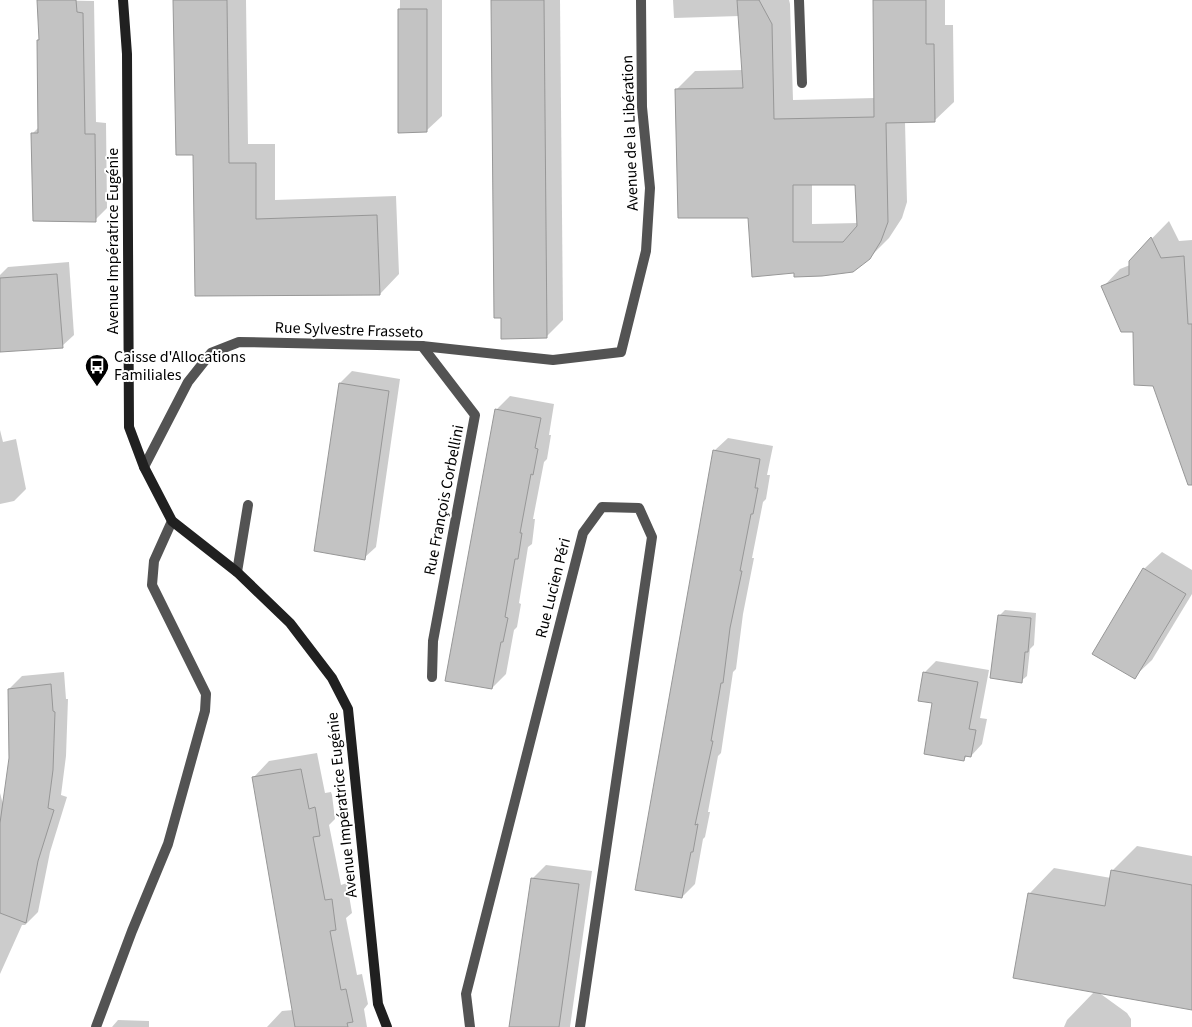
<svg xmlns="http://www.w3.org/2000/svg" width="1192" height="1027" font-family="'Source Sans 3',sans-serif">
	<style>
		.shadow { fill: #0003; fill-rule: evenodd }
		.building { fill: #c3c3c3; stroke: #979797; fill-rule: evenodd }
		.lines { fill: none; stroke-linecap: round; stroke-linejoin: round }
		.lane { stroke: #535353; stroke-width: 10 }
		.street { stroke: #535353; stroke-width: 10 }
		.secondary { stroke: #202020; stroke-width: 10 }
		.labels { text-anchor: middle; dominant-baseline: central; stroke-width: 4; stroke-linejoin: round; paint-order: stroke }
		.street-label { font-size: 16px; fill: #000; stroke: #fff }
		.poi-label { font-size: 16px; fill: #000; stroke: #fff; text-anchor: start }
	</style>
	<rect width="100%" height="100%" fill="#fff"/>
	<g class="shadow">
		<polygon points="38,0 94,1 96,122 106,123 107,208 95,220 32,134 39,127 38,40 40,38"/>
		<polygon points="175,0 246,0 248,144 275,144 275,200 396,196 399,274 380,294 196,294 194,154"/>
		<polygon points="400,0 442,0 442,116 426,131 399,131"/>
		<polygon points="492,0 560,0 563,320 546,337"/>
		<path d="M673,0h116l1,4 3,96 82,-2 -1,-98h71v25h8l1,77 -20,19 -29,1 2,80 -5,16 -13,20 -20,20 -74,14 -46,-56 -73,-126 19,-19 48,-1 -3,-54 -66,2zM857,183l1,40 -46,1v-40z"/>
		<polygon points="1169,221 1179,241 1192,240 1192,449 1134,331 1103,287 1120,269 1130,265 1130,261"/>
		<polygon points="69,262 74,335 62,346 0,327 0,275 8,267"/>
		<polygon points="352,371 400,379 376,547 364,558 340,383"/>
		<polygon points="510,396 554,404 549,435 551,435 547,459 544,462 533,519 535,519 532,544 528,547 519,603 521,604 517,627 514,630 506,674 492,688 496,410"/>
		<polygon points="0,430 3,442 16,439 26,489 14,501 0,504"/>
		<polygon points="728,438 773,446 767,475 770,475 766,499 763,502 752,558 754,558 743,614 736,669 733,672 721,753 718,756 708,812 710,812 705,837 703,839 695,884 682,897 714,451"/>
		<polygon points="1162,552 1192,570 1192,594 1152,660 1134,677 1144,569"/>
		<polygon points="1005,610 1036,613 1034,645 1030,649 1027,676 1021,681 999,616"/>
		<polygon points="936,661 989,670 980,718 987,719 982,744 971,756 968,755 964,759 933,702 924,673"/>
		<polygon points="64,672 66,699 68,699 66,756 61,795 67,797 50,852 38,912 25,925 22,925 0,974 0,857 13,852 9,689 22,676"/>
		<polygon points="317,753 325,793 331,792 332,795 335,819 329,825 341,885 347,883 352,913 346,918 357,975 362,974 368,1004 364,1009 367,1027 267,1027 282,1011 293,1010 253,778 269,761"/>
		<polygon points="0,793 11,834 0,845"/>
		<polygon points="1137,846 1192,856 1192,1008 1098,992 1127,1013 1131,1019 1131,1027 1064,1027 1067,1020 1095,991 1030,893 1054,868 1111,878 1112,871"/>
		<polygon points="546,865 592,871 570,1027 511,1027 532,879"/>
		<polygon points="118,1020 149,1021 149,1027 112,1027"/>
	</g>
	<g class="building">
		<polygon points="37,0 76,0 77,12 83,13 85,134 95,134 96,222 33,221 31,133 38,133 37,40 39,40"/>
		<polygon points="173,0 227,0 229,163 256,163 256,219 377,215 380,295 195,296 193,155 176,155"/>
		<polygon points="491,0 544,0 547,338 501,339 501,318 494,318"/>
		<path d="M737,0h22l13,24 2,95 100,-2 -1,-117h53v44h8l1,78 -49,1 2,99 -7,19 -11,18 -17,13 -31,4 -28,1v-4l-42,4 -4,-59h-70l-3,-129 68,-1zM793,185h62l2,41 -14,16h-50z"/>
		<polygon points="398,9 427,9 427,132 398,133"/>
		<polygon points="1151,237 1161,258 1184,256 1188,324 1192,324 1192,485 1188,485 1153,386 1134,385 1133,332 1121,332 1101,286 1129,275 1129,261"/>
		<polygon points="57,274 63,348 0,352 0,278"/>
		<polygon points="339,383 389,391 365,560 314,551"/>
		<polygon points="495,409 541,418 535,448 538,449 533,475 531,474 520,533 522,533 518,559 515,559 505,617 508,618 503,642 501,642 492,689 445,681"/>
		<polygon points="713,450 760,459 755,488 758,488 753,514 751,514 740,571 742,571 730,628 723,683 721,683 711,741 713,741 695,825 698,824 693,852 691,852 682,898 635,890"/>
		<polygon points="1143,568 1186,594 1135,679 1092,654"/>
		<polygon points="998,615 1031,618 1028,652 1025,652 1022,683 990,678"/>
		<polygon points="923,672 978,682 969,729 976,730 971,757 965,756 964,761 924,754 932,703 918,701"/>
		<polygon points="51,684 53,711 55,712 53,770 48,808 54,810 38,861 26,923 0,913 0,823 9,758 8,689"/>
		<polygon points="301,769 309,809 315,807 316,812 320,836 313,837 325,900 332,899 336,930 330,931 341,990 346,989 353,1022 347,1023 348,1027 295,1027 252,777"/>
		<polygon points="1111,870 1192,885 1192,1010 1013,978 1028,893 1105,906"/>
		<polygon points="531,878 579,884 559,1027 509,1027"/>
	</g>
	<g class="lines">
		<g class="lane">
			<polyline points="799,0 802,83"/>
			<polyline points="237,572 248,505"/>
		</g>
		<g class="street">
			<polyline points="422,346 475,415 433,641 432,677"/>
			<polyline points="144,467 188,382 211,353 239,342 422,346 553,360 621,352 646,251 650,188 642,107 641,0"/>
			<polyline points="96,1027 132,931 168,844 205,711 206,694 152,585 154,561 172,521"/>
			<polyline points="470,1027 466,994 583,533 602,507 639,508 652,537 580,1027"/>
		</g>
		<polyline class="secondary" points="123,0 127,54 129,427 144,467 172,521 237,572 290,623 332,678 348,709 378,1004 387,1027"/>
	</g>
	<defs>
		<g id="bus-pin" transform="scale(1.25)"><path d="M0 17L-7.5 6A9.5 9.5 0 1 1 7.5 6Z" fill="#000" stroke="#fff"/><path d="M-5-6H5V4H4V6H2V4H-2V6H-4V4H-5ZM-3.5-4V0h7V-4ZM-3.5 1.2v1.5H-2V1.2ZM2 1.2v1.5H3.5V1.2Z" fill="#fff"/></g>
	</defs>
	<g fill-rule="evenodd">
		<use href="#bus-pin" x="97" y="366"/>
	</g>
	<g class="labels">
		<g class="street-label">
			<text transform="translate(630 133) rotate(-92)">Avenue de la Libération</text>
			<text transform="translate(113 241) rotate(-90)">Avenue Impératrice Eugénie</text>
			<text transform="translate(349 330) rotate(2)">Rue Sylvestre Frasseto</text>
			<text transform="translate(444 500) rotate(-79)">Rue François Corbellini</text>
			<text transform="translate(553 588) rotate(-76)">Rue Lucien Péri</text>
			<text transform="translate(342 805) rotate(-96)">Avenue Impératrice Eugénie</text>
		</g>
		<g class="poi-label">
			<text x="114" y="357">Caisse d'Allocations<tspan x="114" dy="18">Familiales</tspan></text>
		</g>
	</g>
</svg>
